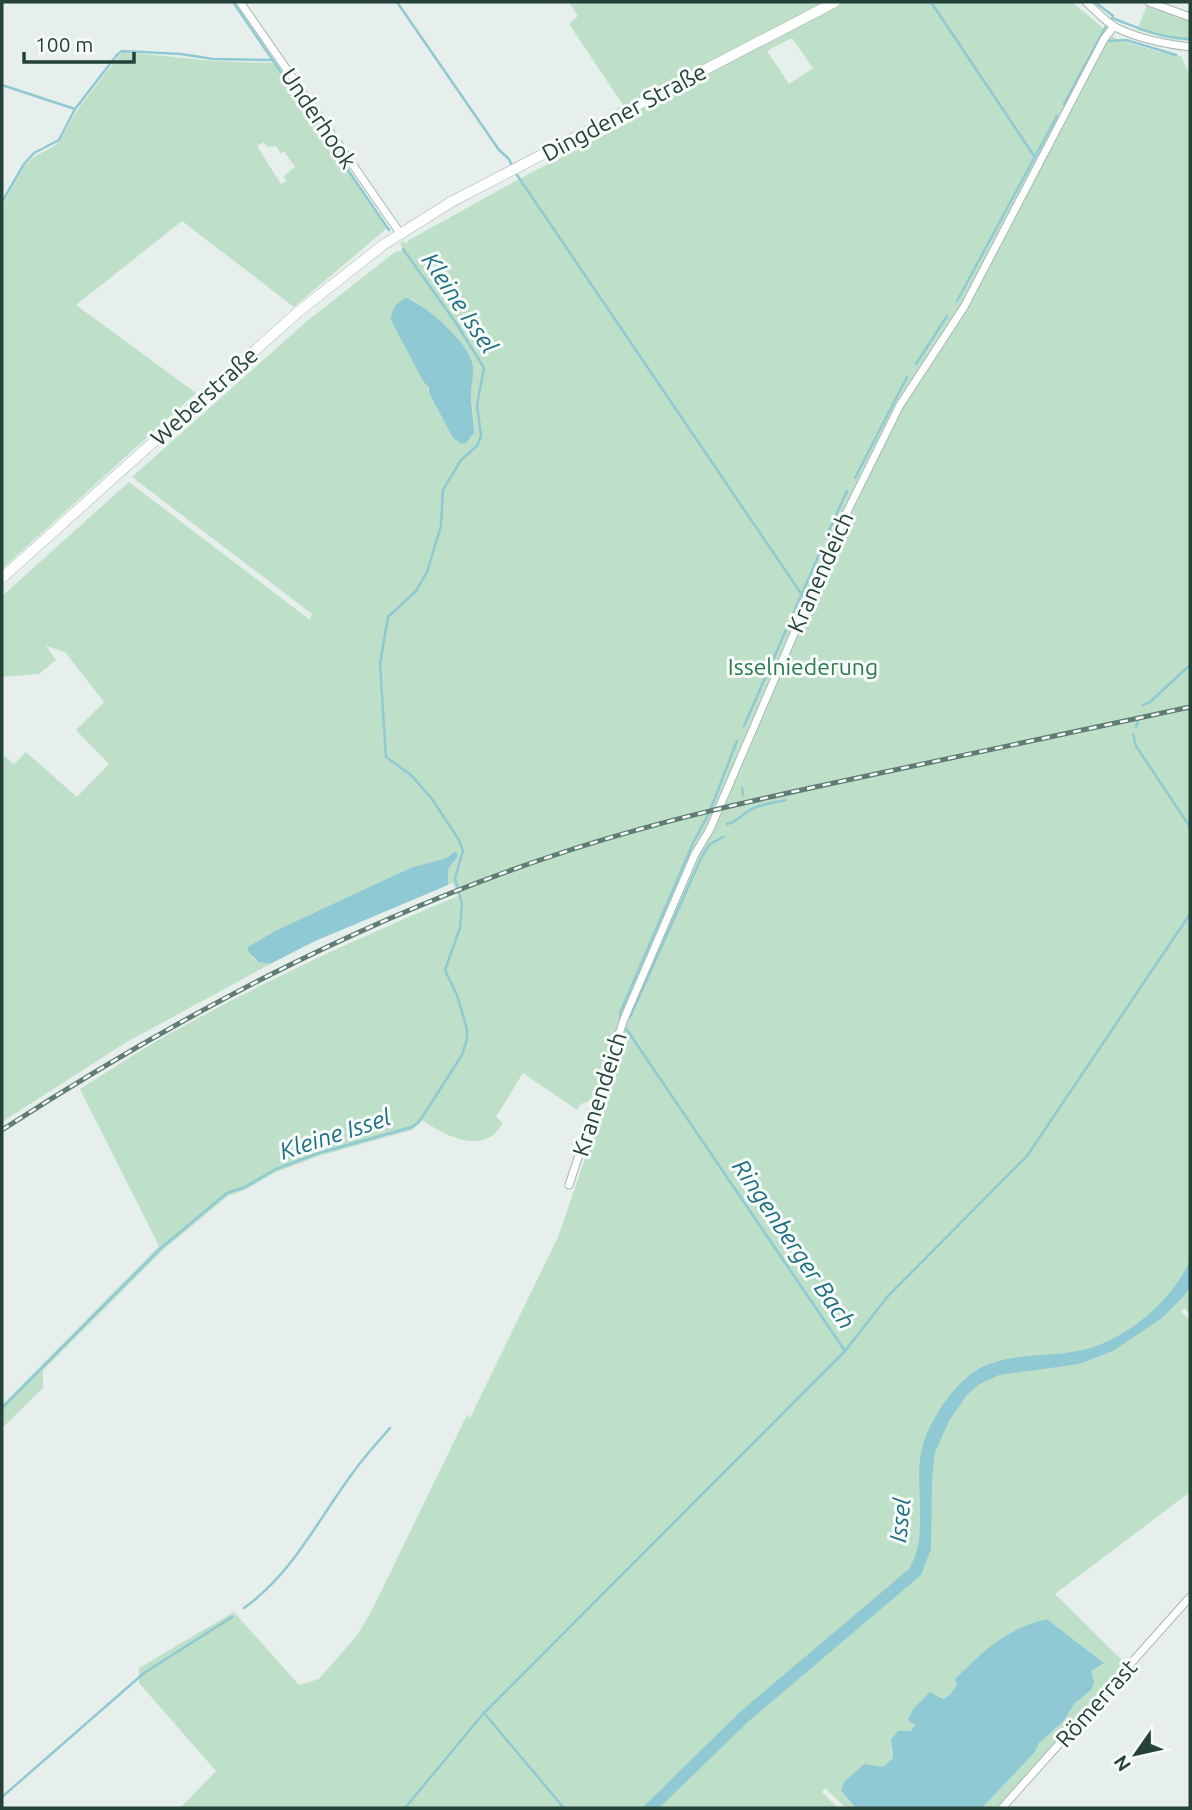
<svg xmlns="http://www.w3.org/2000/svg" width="1192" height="1810" font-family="Ubuntu,sans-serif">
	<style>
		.green { fill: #bfe0c8; fill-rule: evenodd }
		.water { fill: #8ec9d4 }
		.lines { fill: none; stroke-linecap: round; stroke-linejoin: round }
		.stream { stroke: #8ec9d4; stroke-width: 2.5 }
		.minor-casing { stroke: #a8b8b2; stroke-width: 9 }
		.secondary-casing { stroke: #a4bbb3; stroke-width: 11 }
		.minor { stroke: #fff; stroke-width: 7 }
		.secondary { stroke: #fff; stroke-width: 10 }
		.rail-casing { stroke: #5f7d75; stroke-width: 5 }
		.rail { stroke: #f7fbf9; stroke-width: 2.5; stroke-dasharray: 8; stroke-linecap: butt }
		.labels { text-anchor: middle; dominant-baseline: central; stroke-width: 6; stroke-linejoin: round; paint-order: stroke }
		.street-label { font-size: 23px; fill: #24423a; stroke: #f7fbf9 }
		.park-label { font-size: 23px; fill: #2d7a4b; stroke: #f7fbf9 }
		.water-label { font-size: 24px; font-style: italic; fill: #1c6f80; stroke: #f7fbf9 }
	</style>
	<rect width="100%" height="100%" fill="#e6efeb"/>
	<g class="green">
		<path d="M569,2h503l44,37 43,13 22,4 9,20v1238l-6,-6 -3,4 9,8v172l-135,102 72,71 -128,143h-17l53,-56 4,-9 24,-21 12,-19 16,-13 -1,-38 -43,-33 -90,65 -7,11 -7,4 -6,-4 -26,36 -20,17 2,10 -10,9 -42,25 15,16h-10l-21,-20 -3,4 16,16h-633l2,-3 -3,3h-24l36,-37 -77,-88v-15l95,-56 65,73 20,-6 39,-45 13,-22 96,-197 3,3 88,-181 53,-154 -11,-7 -7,23 -12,5 -4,6 -54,-37 -27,44 7,6c-3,4 -7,10 -11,13 -22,14 -52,-4 -70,-16l-10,10 -93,26 -43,16 -31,18 -17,6 -64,53 -121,121v18l-41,40v-23l157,-159 -79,-157c27,-17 54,-35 82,-51 96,-54 195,-100 296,-142l-5,-13 -5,2v-16l9,-13 -2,-4 -9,6 -36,10 -133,62 -25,27 6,5 12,2 -145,79 -123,79v-364l3,-2 9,8 12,-12 51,45 32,-33 -33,-34 28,-28 -39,-50 -19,-6 10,14 -17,14 -37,3v-81l127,-114 181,138 2,-6 -180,-137 175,-156 88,-69 6,-1 2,-3 -3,-4 3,-3 3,3 3,-4 112,-62 112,-58 -64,-96 9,-8zM792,38l21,30 -24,16 -22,-33zM407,298l8,3 34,28 24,39 -2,25 3,33 -2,11 -19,1 -24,-45z"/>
		<polygon points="1148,3 1190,21 1190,41 1175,40 1137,30"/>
		<path d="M124,52l90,9 60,2 113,165 -93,79 -112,-86 -106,84 120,88 -194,176v-363l23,-41 10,-9 16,-8 9,-7 17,-31 42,-54zM264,142l3,5 9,-1 5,8 3,-3 11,16 -11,9 2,5 -5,3 -24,-38z"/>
	</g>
	<g class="water">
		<path d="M407,298c21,9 63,45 66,69 1,9 -2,19 -2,28 0,12 3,25 3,38l-8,10 -4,1 -9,-6 -24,-45v-5l-6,-7 -32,-61c0,-11 6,-19 16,-22z"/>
		<polygon points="456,851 458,856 448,869 448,885 313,942 270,964 258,962 248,951 248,947 277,930 410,868 446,858"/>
		<path d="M1190,1260v27l-5,8 -23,23 -49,33 -34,13 -80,11 -21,10 -11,10 -18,26 -14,31 -3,27 -1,70 -10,26 -172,146 -90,87h-17l99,-97 168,-142c12,-19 11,-39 11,-61 0,-19 -3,-40 2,-59 6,-25 25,-54 44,-71 30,-27 76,-20 112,-27 45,-8 95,-50 112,-91z"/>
		<path d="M1047,1619l57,44 -13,8 3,11 -3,8 -16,13 -12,19 -24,21 -4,9 -53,56h-126l-15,-17 3,-9 20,-18 19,3 10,-9 -2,-18 7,-9h13l5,-7 -6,-1 -2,-4 6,-11 16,-16 13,7 7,-4 7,-11 -2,-5c31,-30 49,-49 92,-60z"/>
	</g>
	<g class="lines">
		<g class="stream">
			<polyline points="233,2 389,230"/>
			<polyline points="397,2 499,150 509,159 512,166"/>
			<polyline points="931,2 1034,156"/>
			<polyline points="1095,2 1113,16"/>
			<path d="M1112,18c27,10 46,20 78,21"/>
			<polyline points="1109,41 1126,40 1176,55"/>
			<polyline points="2,85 75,109"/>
			<polyline points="1064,104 1106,26"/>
			<polyline points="515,172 802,595"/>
			<polyline points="2,202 24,164 34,153 59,140 75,109 117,55 122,51 181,54 213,59 273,60"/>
			<polyline points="957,301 1057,116"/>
			<polyline points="916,364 947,316"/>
			<polyline points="855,478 907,377"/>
			<polyline points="826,537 847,491"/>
			<polyline points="1143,705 1150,702 1190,665"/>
			<polyline points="744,726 821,550"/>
			<polyline points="1136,727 1138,721"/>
			<polyline points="1133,734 1136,746 1190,827"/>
			<polyline points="742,788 743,795"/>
			<path d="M727,824c10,-2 12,-7 20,-12 11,-8 27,-9 39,-12"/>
			<polyline points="630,1017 702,856 710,844 723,837"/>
			<polyline points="621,1022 620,1013 694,841 709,813 737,741"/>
			<polyline points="625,1027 845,1351"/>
			<polyline points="2,1408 161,1248 227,1193 245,1187 276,1169 319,1153 412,1127 419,1122 462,1055 467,1039 467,1029 457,995 445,970 460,928 462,904 455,878 463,851 459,840 432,799 411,775 386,757 380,664 388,617 416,591 427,572 441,526 443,490 461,460 477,446 481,436 477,405 484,368 456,323 403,249"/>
			<path d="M244,1608c49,-35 73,-87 108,-134 11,-16 25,-31 38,-46"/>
			<polyline points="2,1797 144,1673 232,1617"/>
			<polyline points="405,1808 483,1714"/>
			<polyline points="564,1808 484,1713 845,1351 888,1296 1027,1156 1190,914"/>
		</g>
		<g class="minor-casing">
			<g id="minor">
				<polyline points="240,2 400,233"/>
				<path d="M1086,2c9,8 19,19 29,25 23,12 50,17 75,20"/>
				<polyline points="1149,2 1190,17"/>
				<polyline points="569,1185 624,1019 695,854 710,829 842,522 900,405 964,307 1104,39 1114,26"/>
				<polyline points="1002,1808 1190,1597"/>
			</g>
		</g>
		<g class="secondary-casing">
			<polyline id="secondary" points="2,578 298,312 383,245 451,202 835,2"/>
		</g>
		<use href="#minor" class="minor"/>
		<use href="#secondary" class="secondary"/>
		<g class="rail-casing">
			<path id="rail" d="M2,1130c172,-111 353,-208 547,-273 106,-36 214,-59 322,-82 107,-23 213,-45 319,-68"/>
		</g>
		<use href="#rail" class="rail"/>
	</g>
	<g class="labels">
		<g class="street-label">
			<text transform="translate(624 112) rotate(-28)">Dingdener Straße</text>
			<text transform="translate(319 118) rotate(56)">Underhook</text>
			<text transform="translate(204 396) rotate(-42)">Weberstraße</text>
			<text transform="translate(820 572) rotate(-66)">Kranendeich</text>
			<text transform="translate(599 1094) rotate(-72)">Kranendeich</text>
			<text transform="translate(1096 1703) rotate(-48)">Römerrast</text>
		</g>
		<g class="park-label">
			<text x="803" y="666">Isselniederung</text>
		</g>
		<g class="water-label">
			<text transform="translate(460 303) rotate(56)">Kleine Issel</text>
			<text transform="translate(335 1134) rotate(-18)">Kleine Issel</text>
			<text transform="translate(794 1244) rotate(56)">Ringenberger Bach</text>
			<text transform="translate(900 1520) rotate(-84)">Issel</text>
		</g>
	</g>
	<rect width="1192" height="1810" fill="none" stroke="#24423a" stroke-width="7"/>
	<g transform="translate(1136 1754) rotate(236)" stroke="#f7fbf9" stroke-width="5" paint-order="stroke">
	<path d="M0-5L12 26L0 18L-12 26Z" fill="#24423a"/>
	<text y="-10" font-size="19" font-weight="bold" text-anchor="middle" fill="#24423a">N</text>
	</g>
	<path d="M24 52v10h110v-10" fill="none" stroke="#24423a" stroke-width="3.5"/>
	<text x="35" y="52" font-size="21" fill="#24423a" stroke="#f7fbf9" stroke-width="5" paint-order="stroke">100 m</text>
</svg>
